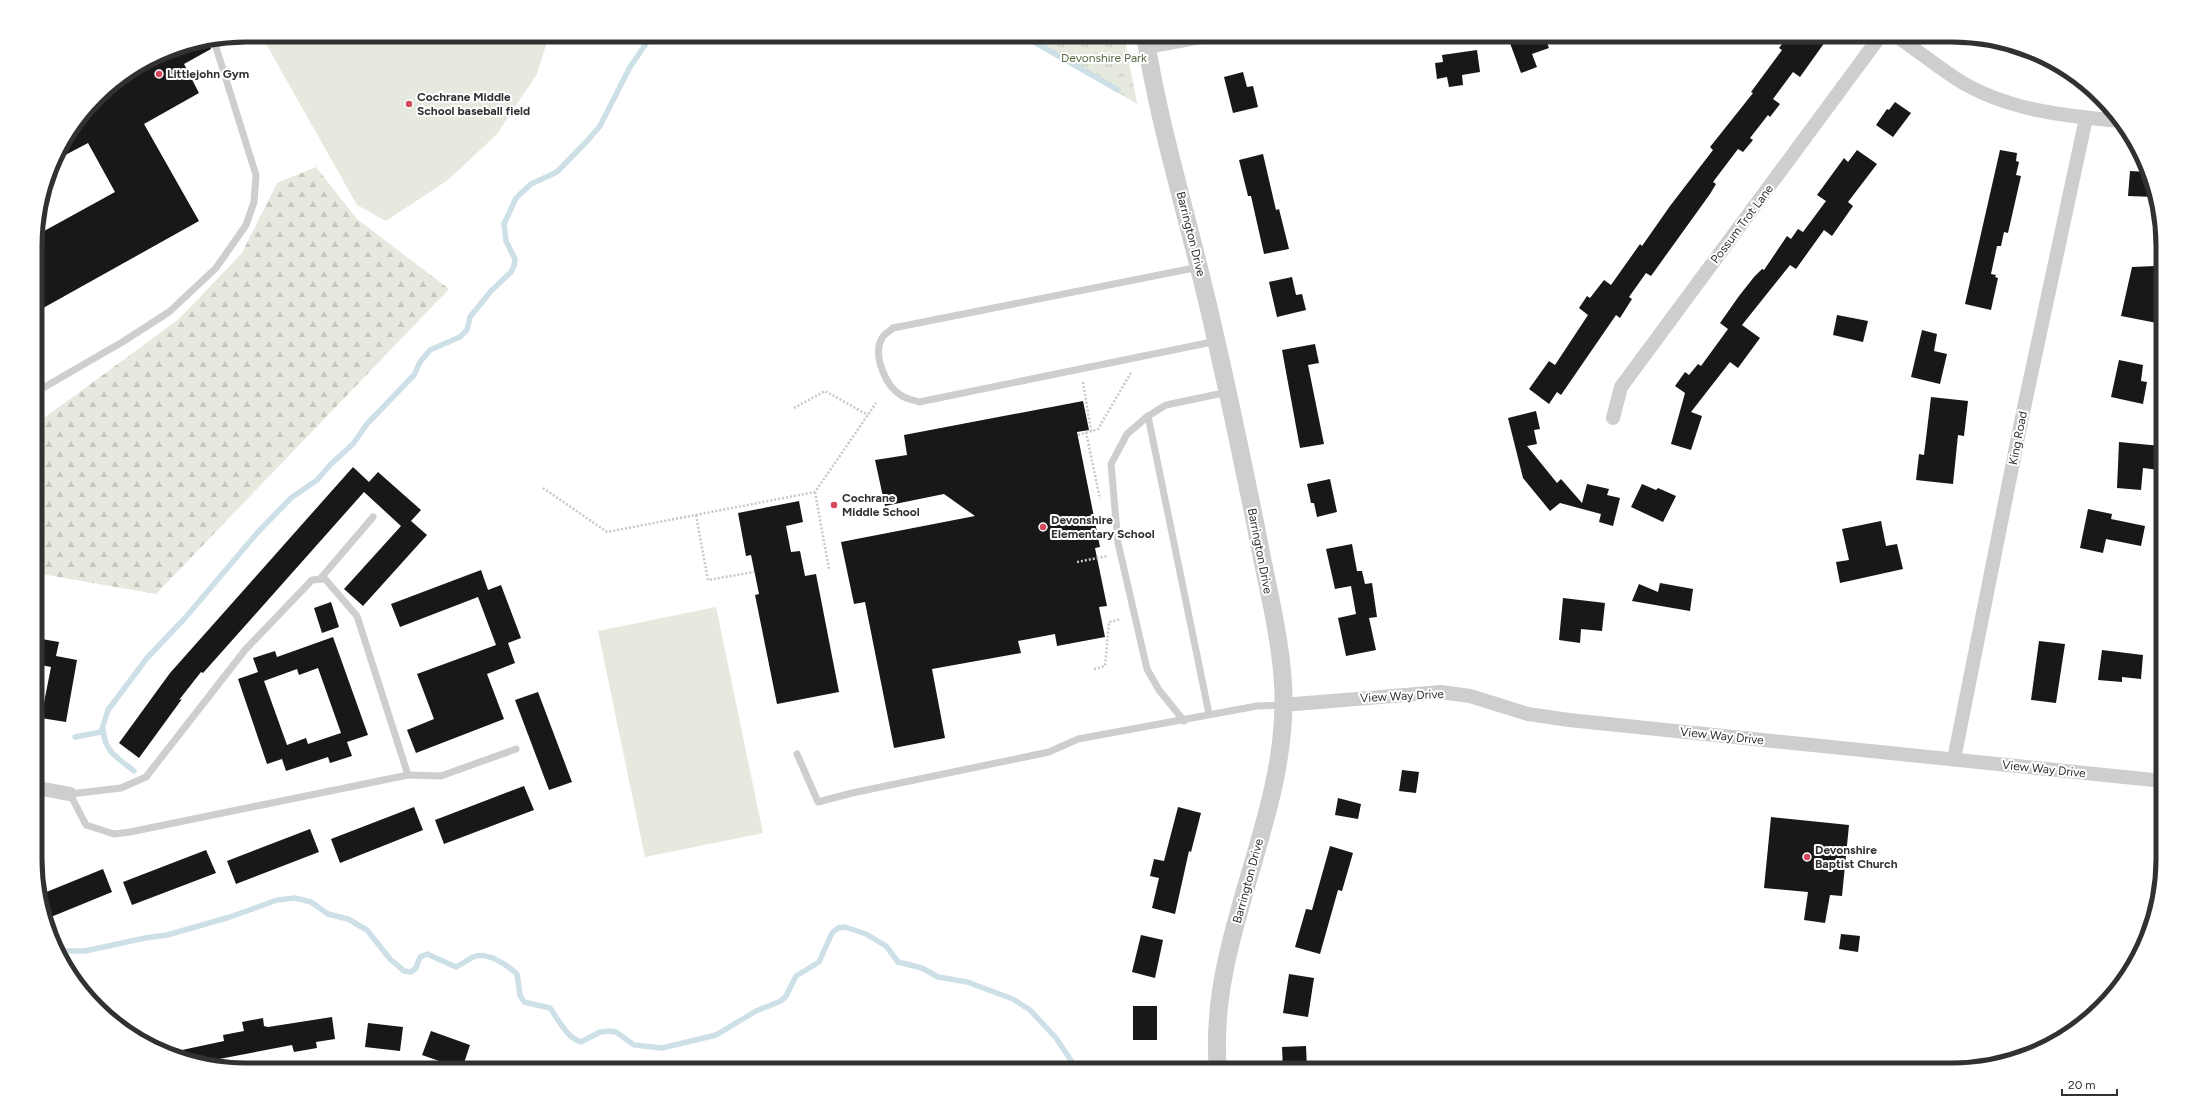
<svg xmlns="http://www.w3.org/2000/svg" width="2198" height="1105" font-family="Figtree,sans-serif">
	<style>
		.grass { fill: url(#grass-tufts) }
		.forest { fill: url(#forest-firs) }
		.pitch { fill: #e5e9de }
		.lines { fill: none; stroke-linecap: round; stroke-linejoin: round }
		.stream { stroke: #cde0e8; stroke-width: 5.5 }
		.building { fill: #181818; fill-rule: evenodd }
		.path { stroke: #c8c8c8; stroke-width: 2.5; stroke-dasharray: 2 2; stroke-linecap: butt }
		.service { stroke: #cecece; stroke-width: 7 }
		.minor { stroke: #cecece; stroke-width: 14 }
		.tertiary { stroke: #cecece; stroke-width: 18 }
		.poi-dot { fill: #d4475c; stroke: #fff; stroke-width: 1.5 }
		.labels { text-anchor: middle; dominant-baseline: central; stroke-width: 4; stroke-linejoin: round; paint-order: stroke }
		.park-label { font-size: 12px; fill: #576942; stroke: #fff }
		.poi-label { font-size: 12px; font-weight: bold; fill: #313131; stroke: #fff; text-anchor: start }
		.street-label { font-size: 12px; fill: #313131; stroke: #fff }
		.rim { fill: none; stroke: #313131; stroke-width: 5 }
	</style>
	<defs>
		<pattern id="grass-tufts" width="24" height="20" patternUnits="userSpaceOnUse"><rect width="24" height="20" fill="#e5e9de"/><path d="M3 7l-1-3M5 7V3M7 7l1-3M15 17l-1-3M17 17v-4M19 17l1-3" fill="none" stroke="#c5c8bf"/></pattern>
		<pattern id="forest-firs" width="22" height="20" patternUnits="userSpaceOnUse"><rect width="22" height="20" fill="#e5e9de"/><path d="M5 1l3.5 6h-7zM16 11l3.5 6h-7z" fill="#c5c8bf"/></pattern>
	</defs>
	<rect width="100%" height="100%" fill="#fff"/>
	<polygon class="grass" points="1023,35 1124,35 1137,104"/>
	<polygon class="forest" points="316,167 357,219 449,289 156,594 36,573 36,424 179,319 242,253 277,183"/>
	<g class="pitch">
		<polygon points="261,35 549,35 537,74 497,134 448,180 386,221 357,205"/>
		<polygon points="716,607 763,833 645,857 598,631"/>
	</g>
	<g class="lines">
		<g class="stream">
			<polyline points="1022,35 1118,90"/>
			<path d="M103,729c2,24 14,28 31,42"/>
			<polyline points="75,737 101,732 108,710 147,658 185,618 258,532 291,498 317,480 331,464 353,444 367,424 414,375 420,362 430,350 460,337 467,330 470,317 491,291 511,272 514,266 515,259 506,241 504,224 516,198 531,184 557,172 588,140 600,126 630,67 652,35"/>
			<path d="M57,951h28l60,-13 22,-3 63,-18 47,-17 18,-2 16,4 17,12 20,5 19,11 23,29 14,12 7,1 5,-4 4,-11 7,-3 29,13c6,-3 11,-7 17,-10 14,-6 34,8 44,17l3,21 4,7 26,6c8,11 17,30 31,34l19,-10 10,-1 6,1 18,13 28,3 54,-13 40,-24 25,-10 5,-5 10,-20 23,-14 13,-29 6,-5 7,-1 21,7 20,12 12,16 24,6 16,9 29,5 46,17 17,11 26,28 18,27 2,5"/>
		</g>
	</g>
	<g class="building">
		<polygon points="1507,35 1544,35 1549,48 1532,54 1537,67 1521,73"/>
		<polygon points="1789,35 1830,35 1800,77 1793,72 1773,99 1780,104 1770,117 1768,115 1750,138 1753,140 1743,152 1738,149 1713,182 1716,184 1710,194 1651,276 1646,273 1629,297 1632,299 1620,318 1616,315 1561,395 1557,392 1549,404 1529,389 1549,361 1555,365 1588,315 1579,308 1587,296 1590,298 1604,280 1611,285 1640,244 1642,246 1670,206 1713,150 1710,147 1753,93 1751,92 1782,50 1779,48"/>
		<polygon points="209,42 211,49 184,64 199,93 144,124 199,221 36,312 35,236 115,192 88,143 54,161 57,153 107,88 166,51"/>
		<polygon points="1477,50 1480,72 1462,75 1463,85 1449,87 1447,77 1437,79 1435,63 1443,62 1442,55"/>
		<polygon points="1243,72 1247,87 1253,86 1258,107 1233,113 1224,77"/>
		<polygon points="1895,102 1911,113 1893,137 1876,125 1887,109 1889,110"/>
		<polygon points="1857,150 1877,164 1848,202 1853,206 1832,236 1824,230 1796,269 1790,265 1742,325 1760,338 1738,368 1730,362 1691,412 1702,416 1691,450 1671,444 1685,393 1675,386 1685,372 1689,375 1698,364 1701,366 1728,329 1720,323 1739,296 1754,277 1762,269 1764,270 1787,236 1791,239 1798,229 1803,232 1826,201 1817,195 1844,158 1848,162"/>
		<polygon points="2000,150 2017,153 2016,161 2019,162 2016,175 2021,176 2008,233 2004,232 2001,246 1997,246 1991,274 1996,275 1995,277 1998,278 1991,310 1965,304"/>
		<polygon points="1263,154 1276,210 1279,209 1289,249 1264,254 1251,196 1248,196 1239,160"/>
		<polygon points="2130,171 2149,172 2155,197 2128,196"/>
		<polygon points="2155,266 2154,272 2161,273 2162,324 2121,316 2132,267"/>
		<polygon points="1292,277 1296,295 1302,294 1306,310 1277,317 1269,282"/>
		<polygon points="1837,315 1868,321 1863,342 1833,335"/>
		<polygon points="1922,330 1937,334 1934,351 1947,354 1940,384 1911,377"/>
		<polygon points="1315,344 1319,363 1308,365 1324,444 1300,448 1282,350"/>
		<polygon points="2119,360 2143,365 2141,381 2147,382 2143,404 2111,397"/>
		<polygon points="1931,397 1968,401 1964,436 1958,435 1953,484 1916,480 1919,454 1924,455"/>
		<polygon points="1083,401 1089,430 1077,432 1100,547 1095,548 1107,606 1099,607 1105,637 1057,646 1055,634 1018,641 1021,653 932,669 945,738 894,748 865,602 854,604 841,542 975,516 944,494 885,506 875,460 907,455 904,435"/>
		<polygon points="1536,411 1540,429 1534,430 1537,444 1527,446 1557,483 1561,479 1582,503 1587,484 1609,489 1607,495 1620,498 1613,526 1599,522 1601,514 1560,503 1550,511 1523,478 1508,418"/>
		<polygon points="2119,442 2161,446 2159,470 2143,468 2141,490 2117,488"/>
		<polygon points="353,467 369,482 378,472 421,510 411,521 427,535 363,606 344,589 401,526 364,492 203,673 201,672 179,700 182,699 139,758 119,743 170,673"/>
		<polygon points="1330,479 1337,512 1317,517 1314,503 1311,503 1307,484"/>
		<polygon points="1642,484 1656,490 1658,488 1676,496 1663,522 1631,507"/>
		<polygon points="799,501 803,522 786,526 791,552 800,551 805,576 816,574 839,692 777,704 755,595 759,594 751,555 746,556 738,513"/>
		<polygon points="2088,509 2112,514 2111,519 2145,526 2141,546 2106,539 2103,553 2080,548"/>
		<polygon points="1881,521 1886,546 1897,544 1903,569 1840,583 1836,562 1849,560 1842,529"/>
		<polygon points="1352,544 1357,571 1362,571 1365,584 1372,583 1377,617 1369,618 1376,650 1346,656 1338,618 1356,614 1351,586 1335,589 1326,549"/>
		<polygon points="481,570 488,590 501,585 521,638 508,643 515,663 487,674 504,719 416,753 407,730 434,719 417,674 496,645 478,597 400,627 391,604"/>
		<polygon points="1660,583 1693,589 1690,611 1632,601 1639,584 1658,592"/>
		<polygon points="1563,598 1605,603 1602,631 1581,629 1580,643 1559,640"/>
		<polygon points="331,602 339,627 322,633 314,608"/>
		<path d="M333,637l35,98 -21,7 5,14 -22,7 -2,-6 -42,14 -4,-12 -15,5 -29,-85 20,-7 -5,-14 22,-7 2,6zM318,668l23,65 -33,11 -2,-6 -19,7 -23,-64 33,-12 2,6z"/>
		<polygon points="36,638 59,642 56,656 77,660 66,722 41,718 51,667 36,664"/>
		<polygon points="2039,641 2065,644 2056,703 2031,700"/>
		<polygon points="2102,650 2143,655 2141,679 2122,677 2122,682 2098,680"/>
		<polygon points="538,692 572,782 549,790 515,700"/>
		<polygon points="1402,770 1419,772 1416,793 1399,791"/>
		<polygon points="524,786 534,810 444,844 435,820"/>
		<polygon points="1338,798 1361,804 1358,819 1335,815"/>
		<polygon points="414,807 423,830 340,863 331,839"/>
		<polygon points="1178,807 1201,813 1191,852 1189,851 1175,914 1152,908 1159,878 1150,876 1154,859 1164,861"/>
		<polygon points="1771,817 1849,825 1842,896 1830,895 1825,923 1804,920 1808,892 1764,888"/>
		<polygon points="310,829 319,852 236,884 227,861"/>
		<polygon points="1330,846 1353,853 1342,891 1338,890 1320,954 1295,947 1306,909 1312,910"/>
		<polygon points="206,850 216,873 132,905 123,882"/>
		<polygon points="103,869 112,892 46,919 39,895"/>
		<polygon points="1841,934 1860,936 1858,952 1839,949"/>
		<polygon points="1141,935 1163,940 1155,978 1132,972"/>
		<polygon points="1289,974 1314,978 1308,1017 1283,1013"/>
		<rect x="1133" y="1006" width="24" height="34"/>
		<polygon points="332,1017 335,1039 316,1042 317,1048 294,1052 292,1045 198,1063 168,1053 224,1041 223,1035 244,1031 242,1022 263,1018 264,1026 268,1027"/>
		<polygon points="368,1023 403,1027 400,1051 365,1047"/>
		<polygon points="431,1031 470,1045 462,1069 422,1055"/>
		<polygon points="1306,1046 1307,1070 1283,1070 1282,1047"/>
	</g>
	<g class="lines">
		<g class="path">
			<polyline points="1083,382 1091,431"/>
			<polyline points="794,408 825,391 868,415"/>
			<polyline points="1086,432 1100,499"/>
			<polyline points="1078,435 1098,429 1132,371"/>
			<polyline points="543,488 607,532 815,492 876,403"/>
			<polyline points="815,492 829,569"/>
			<polyline points="696,515 708,580 754,572"/>
			<polyline points="1077,562 1108,556"/>
			<polyline points="1094,669 1105,666 1109,622 1121,619"/>
		</g>
		<g class="service">
			<path d="M1199,267l-306,61c-3,3 -9,6 -11,10 -10,17 4,49 20,58 5,3 12,4 17,6l298,-61"/>
			<polyline points="36,392 124,341 169,312 216,268 246,225 254,202 256,175 214,41"/>
			<polyline points="1148,416 1209,714"/>
			<polyline points="320,579 373,517"/>
			<polygon points="325,579 357,616 408,775 130,832 114,834 86,825 70,794 121,788 146,777 245,650 312,580"/>
			<polyline points="1184,721 1159,690 1147,669 1118,543 1111,464 1127,434 1148,416 1166,405 1228,392"/>
			<polyline points="797,754 818,802 852,793 1049,752 1078,739 1257,706 1283,705"/>
			<polyline points="408,775 441,776 516,749"/>
		</g>
		<g class="minor">
			<path d="M1895,35c20,14 39,29 60,43 49,32 109,38 166,43"/>
			<polyline points="1147,47 1212,35"/>
			<polyline points="1613,418 1621,387 1881,35"/>
			<polyline points="1283,705 1441,692 1470,696 1528,714 1569,720 2163,781"/>
			<polyline points="1954,759 2022,417 2086,118"/>
			<polyline points="37,788 70,794"/>
		</g>
		<path class="tertiary" d="M1145,35c12,78 35,156 54,233 22,87 40,176 58,264 9,50 23,101 26,152 8,132 -77,253 -65,386"/>
	</g>
	<g class="poi-dot">
		<circle cx="159" cy="74" r="4"/>
		<circle cx="409" cy="104" r="4"/>
		<circle cx="834" cy="505" r="4"/>
		<circle cx="1043" cy="527" r="4"/>
		<circle cx="1807" cy="857" r="4"/>
	</g>
	<g class="labels">
		<g class="park-label">
			<text x="1104" y="58">Devonshire Park</text>
		</g>
		<g class="poi-label">
			<text x="167" y="74">Littlejohn Gym</text>
			<text x="417" y="97">Cochrane Middle<tspan x="417" dy="14">School baseball field</tspan></text>
			<text x="842" y="498">Cochrane<tspan x="842" dy="14">Middle School</tspan></text>
			<text x="1051" y="520">Devonshire<tspan x="1051" dy="14">Elementary School</tspan></text>
			<text x="1815" y="850">Devonshire<tspan x="1815" dy="14">Baptist Church</tspan></text>
		</g>
		<g class="street-label">
			<text transform="translate(1742 224) rotate(-53)">Possum Trot Lane</text>
			<text transform="translate(1191 234) rotate(76)">Barrington Drive</text>
			<text transform="translate(2018 438) rotate(-79)">King Road</text>
			<text transform="translate(1260 551) rotate(79)">Barrington Drive</text>
			<text transform="translate(1402 696) rotate(-3)">View Way Drive</text>
			<text transform="translate(1722 736) rotate(6)">View Way Drive</text>
			<text transform="translate(2044 769) rotate(6)">View Way Drive</text>
			<text transform="translate(1248 881) rotate(-75)">Barrington Drive</text>
		</g>
	</g>
	<path d="M0 0H2198V1105H0ZM246 42H1952A204 204 0 0 1 2156 246V859A204 204 0 0 1 1952 1063H246A204 204 0 0 1 42 859V246A204 204 0 0 1 246 42Z" fill="#fff" fill-rule="evenodd"/>
	<path class="rim" d="M246 42H1952A204 204 0 0 1 2156 246V859A204 204 0 0 1 1952 1063H246A204 204 0 0 1 42 859V246A204 204 0 0 1 246 42Z"/>
	<path d="M2062 1089v6h55v-6" fill="none" stroke="#313131" stroke-width="2"/>
	<text x="2068" y="1089" font-size="12" fill="#313131" stroke="#ffffff" stroke-width="3" paint-order="stroke">20 m</text>
</svg>
